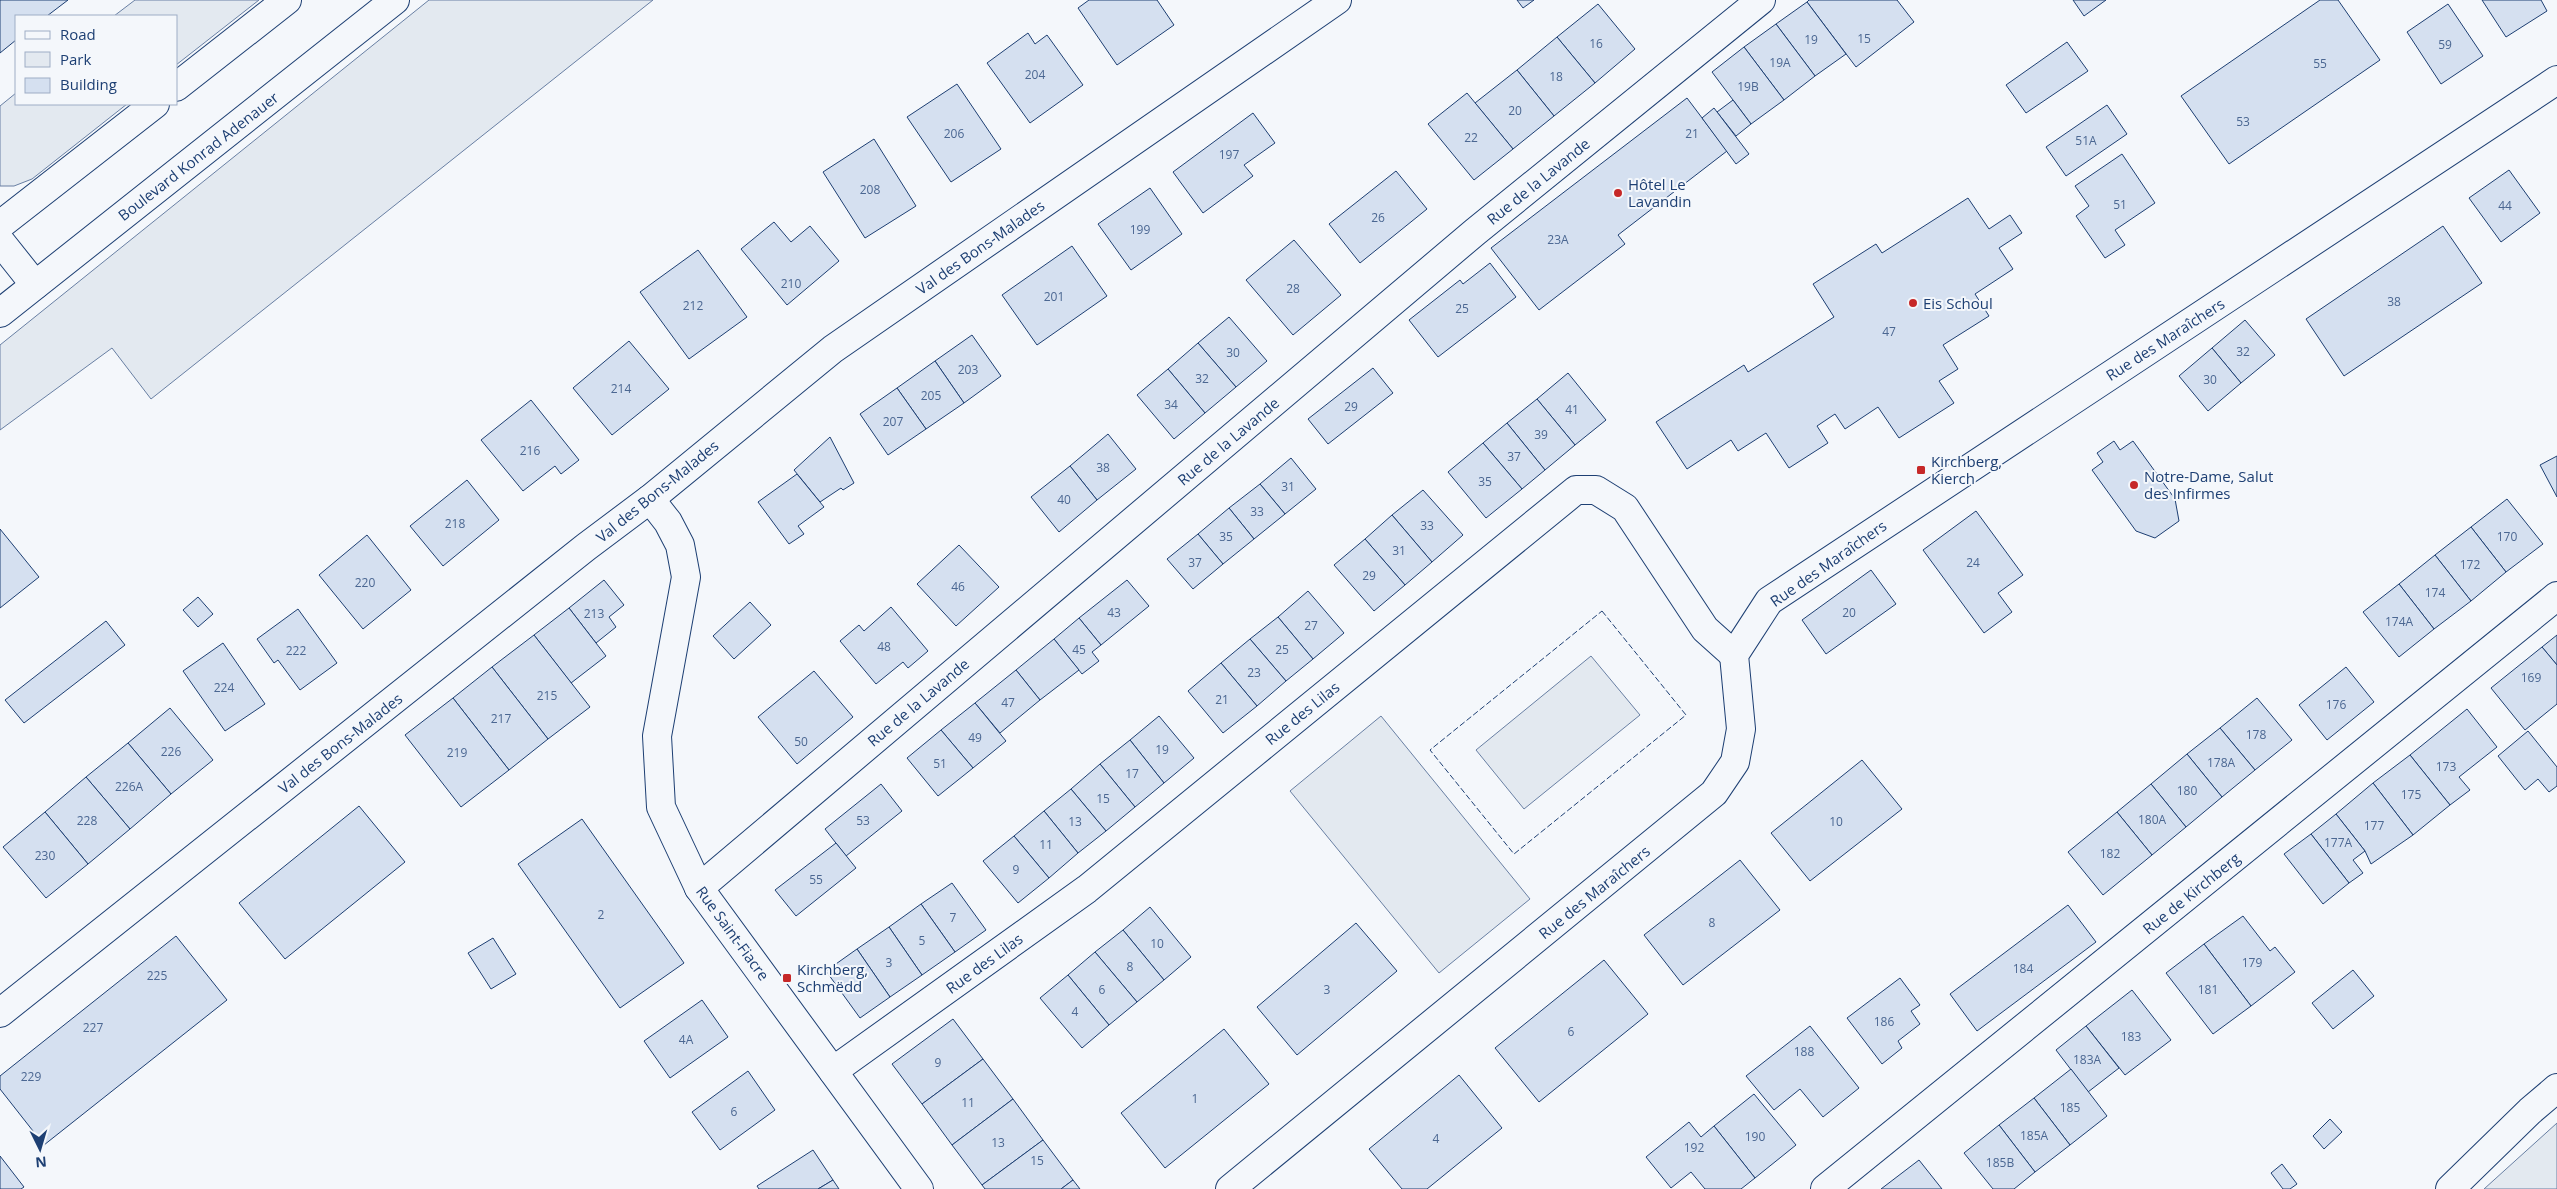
<svg xmlns="http://www.w3.org/2000/svg" width="2557" height="1189" font-family="'Open Sans',sans-serif">
	<style>
		.green { fill: #e3e9f0; stroke: #687fa3 }
		.building { fill: #d5e0f0; stroke: #1d3f73 }
		.lines { fill: none; stroke-linecap: round; stroke-linejoin: round }
		.minor-casing { stroke: #1d3f73; stroke-width: 30 }
		.major-casing { stroke: #1d3f73; stroke-width: 30 }
		.minor { stroke: #f4f7fb; stroke-width: 28 }
		.major { stroke: #f4f7fb; stroke-width: 28 }
		.fence { stroke: #1d3f73; stroke-width: 1; stroke-dasharray: 6 2.5; stroke-linecap: butt }
		.poi-dot { fill: #c62828; stroke: #f4f7fb; stroke-width: 2 }
		.labels { text-anchor: middle; dominant-baseline: central; stroke-width: 4; stroke-linejoin: round; paint-order: stroke }
		.number-label { font-size: 12px; fill: #4b6792 }
		.street-label { font-size: 15px; fill: #1d3f73; stroke: #f4f7fb }
		.poi-label { font-size: 15px; fill: #1d3f73; stroke: #f4f7fb; text-anchor: start }
	</style>
	<rect width="100%" height="100%" fill="#f4f7fb"/>
	<g class="green">
		<polygon points="135,0 259,0 176,65 176,16 114,16"/>
		<polygon points="429,0 653,0 151,399 112,348 0,430 0,345"/>
		<polygon points="16,93 16,104 127,104 32,179 14,186 0,186 0,106"/>
		<polygon points="1591,656 1640,715 1524,809 1476,750"/>
		<polygon points="1381,716 1530,899 1439,973 1290,791"/>
		<polygon points="2557,1123 2557,1189 2484,1189"/>
	</g>
	<g class="building">
		<polygon points="0,0 68,0 47,16 16,16 16,40 0,53"/>
		<polygon points="1089,0 1157,0 1174,25 1117,65 1078,8"/>
		<polygon points="1517,0 1534,0 1523,8"/>
		<polygon points="1809,0 1897,0 1914,22 1856,67 1807,2"/>
		<polygon points="2073,0 2106,0 2084,16"/>
		<polygon points="2320,0 2338,0 2380,60 2229,164 2181,96"/>
		<polygon points="2482,0 2541,0 2547,11 2506,37"/>
		<polygon points="1807,2 1846,54 1815,76 1776,24"/>
		<polygon points="1598,4 1635,49 1595,83 1557,37"/>
		<polygon points="2448,4 2483,56 2441,84 2407,32"/>
		<polygon points="1776,24 1815,76 1784,100 1744,47"/>
		<polygon points="1028,33 1035,44 1047,35 1083,85 1030,123 987,63"/>
		<polygon points="1557,37 1595,83 1554,116 1517,70"/>
		<polygon points="2067,42 2088,71 2026,113 2006,85"/>
		<polygon points="1744,47 1784,100 1751,124 1712,72"/>
		<polygon points="1517,70 1554,116 1513,149 1475,103"/>
		<polygon points="957,84 1001,149 951,182 907,117"/>
		<polygon points="1467,93 1513,149 1474,180 1428,124"/>
		<polygon points="1687,98 1727,151 1618,235 1625,244 1539,310 1491,248"/>
		<polygon points="1733,100 1751,124 1736,136 1717,112"/>
		<polygon points="2107,105 2127,134 2066,176 2046,147"/>
		<polygon points="1714,108 1749,154 1736,164 1702,118"/>
		<polygon points="1253,113 1275,143 1244,165 1253,176 1203,213 1173,172"/>
		<polygon points="874,139 916,206 865,238 823,172"/>
		<polygon points="2122,154 2155,203 2115,230 2125,245 2105,258 2076,216 2089,206 2075,186"/>
		<polygon points="2509,170 2540,213 2501,242 2469,198"/>
		<polygon points="1396,171 1427,209 1360,263 1329,224"/>
		<polygon points="1150,188 1182,234 1131,270 1098,224"/>
		<polygon points="1968,198 1989,229 2010,215 2022,233 1999,248 2013,269 1975,294 1989,316 1943,345 1958,369 1939,381 1954,403 1899,438 1878,407 1845,429 1835,414 1817,426 1828,443 1789,468 1766,433 1738,451 1731,440 1687,469 1656,422 1744,365 1748,372 1834,317 1813,284 1876,244 1882,253"/>
		<polygon points="774,222 791,242 810,226 839,261 787,305 741,249"/>
		<polygon points="2443,226 2482,283 2344,376 2306,319"/>
		<polygon points="1294,240 1341,295 1293,335 1246,280"/>
		<polygon points="1072,246 1107,296 1037,345 1002,295"/>
		<polygon points="698,250 747,317 689,359 640,292"/>
		<polygon points="1490,263 1516,297 1438,357 1409,320 1460,280 1463,284"/>
		<polygon points="1229,317 1267,361 1236,387 1198,343"/>
		<polygon points="2245,320 2275,355 2241,383 2212,348"/>
		<polygon points="972,335 1001,376 964,403 935,361"/>
		<polygon points="629,341 669,389 612,435 573,388"/>
		<polygon points="1198,343 1236,387 1205,413 1168,369"/>
		<polygon points="2212,348 2241,383 2208,411 2179,376"/>
		<polygon points="935,361 964,403 926,429 897,388"/>
		<polygon points="1373,368 1393,393 1328,444 1308,419"/>
		<polygon points="1168,369 1205,413 1174,439 1137,395"/>
		<polygon points="1568,373 1606,420 1575,445 1537,399"/>
		<polygon points="897,388 926,429 888,455 860,414"/>
		<polygon points="1537,399 1575,445 1545,470 1507,423"/>
		<polygon points="531,400 579,460 561,474 555,466 523,491 481,440"/>
		<polygon points="1507,423 1545,470 1522,489 1483,443"/>
		<polygon points="1108,434 1136,469 1097,500 1070,466"/>
		<polygon points="830,437 854,483 843,490 841,488 820,502 794,470"/>
		<polygon points="2114,441 2120,450 2133,441 2175,499 2179,521 2155,538 2136,531 2092,470 2103,462 2097,453"/>
		<polygon points="1483,443 1522,489 1486,518 1448,472"/>
		<polygon points="2557,456 2557,497 2540,465"/>
		<polygon points="1291,458 1316,489 1285,514 1260,484"/>
		<polygon points="1070,466 1097,500 1059,532 1031,497"/>
		<polygon points="797,474 824,507 798,526 804,534 789,544 758,502"/>
		<polygon points="467,480 499,520 443,566 410,526"/>
		<polygon points="1260,484 1285,514 1254,539 1229,508"/>
		<polygon points="1423,490 1463,535 1432,562 1392,515"/>
		<polygon points="2507,499 2543,544 2506,572 2471,527"/>
		<polygon points="1229,508 1254,539 1223,564 1198,534"/>
		<polygon points="1976,511 2023,575 1998,593 2012,612 1984,633 1923,550"/>
		<polygon points="1392,515 1432,562 1405,585 1365,539"/>
		<polygon points="2471,527 2506,572 2471,601 2435,555"/>
		<polygon points="0,529 39,577 0,608"/>
		<polygon points="1198,534 1223,564 1193,589 1167,559"/>
		<polygon points="367,535 411,590 363,629 319,575"/>
		<polygon points="1365,539 1405,585 1374,611 1334,565"/>
		<polygon points="959,545 999,587 956,626 917,584"/>
		<polygon points="2435,555 2471,601 2434,629 2399,584"/>
		<polygon points="1871,570 1896,604 1826,654 1802,620"/>
		<polygon points="604,580 624,605 609,617 616,627 596,643 569,608"/>
		<polygon points="1127,580 1149,606 1101,645 1079,618"/>
		<polygon points="2399,584 2434,629 2399,657 2363,612"/>
		<polygon points="1308,591 1344,633 1313,659 1278,617"/>
		<polygon points="198,597 213,614 198,627 183,610"/>
		<polygon points="750,602 771,625 734,659 713,636"/>
		<polygon points="891,607 928,651 908,668 903,662 876,684 840,641 859,625 864,631"/>
		<polygon points="569,608 606,656 571,683 534,635"/>
		<polygon points="298,609 337,663 300,690 278,660 274,663 257,639"/>
		<polygon points="1278,617 1313,659 1286,681 1250,639"/>
		<polygon points="1079,618 1101,645 1092,652 1099,661 1082,674 1054,639"/>
		<polygon points="106,621 125,645 24,723 5,700"/>
		<polygon points="534,635 590,707 548,739 492,667"/>
		<polygon points="2557,635 2557,665 2542,647"/>
		<polygon points="1054,639 1079,670 1040,700 1016,670"/>
		<polygon points="1250,639 1286,681 1257,706 1221,663"/>
		<polygon points="223,643 265,704 225,731 183,671"/>
		<polygon points="2542,647 2557,665 2557,704 2525,730 2491,688"/>
		<polygon points="1221,663 1257,706 1223,733 1188,691"/>
		<polygon points="492,667 548,739 509,770 453,698"/>
		<polygon points="2346,667 2374,702 2327,740 2299,705"/>
		<polygon points="1016,670 1040,700 1000,733 975,703"/>
		<polygon points="814,671 853,717 797,764 758,717"/>
		<polygon points="453,698 509,770 461,807 405,735"/>
		<polygon points="2257,698 2292,740 2255,770 2220,728"/>
		<polygon points="975,703 1006,741 973,768 941,730"/>
		<polygon points="170,708 213,760 171,794 128,743"/>
		<polygon points="2467,709 2497,747 2459,777 2470,790 2450,805 2410,755"/>
		<polygon points="1159,716 1194,758 1164,783 1130,740"/>
		<polygon points="2220,728 2255,770 2222,797 2187,754"/>
		<polygon points="941,730 973,768 938,796 907,758"/>
		<polygon points="2528,731 2557,767 2557,786 2549,792 2538,779 2525,790 2498,756"/>
		<polygon points="1130,740 1164,783 1135,807 1100,764"/>
		<polygon points="128,743 171,794 130,829 86,777"/>
		<polygon points="2187,754 2222,797 2186,827 2151,784"/>
		<polygon points="2410,755 2450,805 2413,835 2373,783"/>
		<polygon points="1862,760 1902,809 1810,881 1771,833"/>
		<polygon points="1100,764 1135,807 1106,831 1071,789"/>
		<polygon points="86,777 130,829 88,864 45,812"/>
		<polygon points="2373,783 2413,835 2371,864 2365,851 2336,814"/>
		<polygon points="881,784 902,811 846,856 825,829"/>
		<polygon points="2151,784 2186,827 2152,855 2117,812"/>
		<polygon points="1071,789 1106,831 1078,853 1044,811"/>
		<polygon points="359,806 405,862 285,959 239,903"/>
		<polygon points="1044,811 1078,853 1049,878 1014,836"/>
		<polygon points="45,812 88,864 46,898 3,847"/>
		<polygon points="2117,812 2152,855 2103,895 2068,852"/>
		<polygon points="2336,814 2365,851 2353,860 2363,873 2349,883 2311,834"/>
		<polygon points="582,819 684,963 620,1008 518,864"/>
		<polygon points="2311,834 2349,883 2323,904 2284,854"/>
		<polygon points="1014,836 1049,878 1018,903 983,861"/>
		<polygon points="836,843 856,868 796,916 775,890"/>
		<polygon points="1740,860 1780,910 1683,985 1644,935"/>
		<polygon points="952,883 986,930 955,952 921,904"/>
		<polygon points="921,904 955,952 922,975 889,927"/>
		<polygon points="2068,905 2096,942 1977,1031 1950,994"/>
		<polygon points="1150,907 1191,957 1164,980 1123,930"/>
		<polygon points="2243,916 2270,951 2275,947 2295,972 2251,1006 2204,944"/>
		<polygon points="1356,923 1397,971 1297,1055 1257,1007"/>
		<polygon points="889,927 922,975 890,997 857,949"/>
		<polygon points="1123,930 1164,980 1137,1002 1095,952"/>
		<polygon points="176,936 227,1000 44,1145 0,1089 0,1076"/>
		<polygon points="493,938 516,974 491,989 468,953"/>
		<polygon points="2204,944 2251,1006 2213,1034 2166,973"/>
		<polygon points="857,949 890,997 860,1018 826,971"/>
		<polygon points="1095,952 1137,1002 1109,1025 1068,975"/>
		<polygon points="1604,960 1648,1014 1539,1102 1495,1048"/>
		<polygon points="2353,970 2374,996 2333,1029 2312,1003"/>
		<polygon points="1068,975 1109,1025 1082,1048 1040,998"/>
		<polygon points="1900,978 1920,1005 1911,1011 1920,1024 1898,1041 1902,1048 1882,1064 1847,1018"/>
		<polygon points="2132,990 2171,1040 2125,1075 2086,1026"/>
		<polygon points="702,1000 728,1037 670,1078 644,1041"/>
		<polygon points="953,1019 983,1059 922,1104 892,1064"/>
		<polygon points="1810,1026 1859,1088 1823,1117 1800,1089 1774,1110 1746,1076"/>
		<polygon points="2086,1026 2119,1068 2088,1092 2056,1050"/>
		<polygon points="1224,1029 1269,1084 1165,1168 1121,1113"/>
		<polygon points="983,1059 1013,1099 952,1145 922,1104"/>
		<polygon points="2071,1069 2107,1116 2070,1145 2034,1098"/>
		<polygon points="748,1071 775,1110 720,1150 692,1112"/>
		<polygon points="1459,1075 1502,1128 1427,1189 1402,1189 1369,1149"/>
		<polygon points="1754,1094 1796,1145 1755,1178 1714,1126"/>
		<polygon points="2034,1098 2070,1145 2035,1172 1999,1125"/>
		<polygon points="1013,1099 1043,1140 982,1185 952,1145"/>
		<polygon points="2330,1119 2342,1132 2324,1149 2313,1136"/>
		<polygon points="1689,1122 1701,1137 1714,1126 1755,1178 1741,1189 1705,1189 1691,1172 1671,1188 1646,1157"/>
		<polygon points="1999,1125 2035,1172 2014,1189 1993,1189 1964,1153"/>
		<polygon points="1043,1140 1073,1180 1061,1189 985,1189 982,1185"/>
		<polygon points="813,1150 833,1180 818,1189 759,1189 757,1186"/>
		<polygon points="0,1156 24,1187 21,1189 0,1189"/>
		<polygon points="1919,1160 1942,1189 1881,1189"/>
		<polygon points="2282,1164 2297,1184 2290,1189 2283,1189 2271,1173"/>
		<polygon points="833,1180 839,1189 818,1189"/>
		<polygon points="1073,1180 1080,1189 1061,1189"/>
	</g>
	<g class="lines">
		<g class="minor-casing">
			<g id="minor">
				<polyline points="0,241 35,285"/>
				<polyline points="650,499 668,522 680,545 686,577 657,736 661,807 699,888 919,1189"/>
				<polyline points="699,888 1475,232 1761,0"/>
				<polyline points="0,1013 586,547 650,499 833,349 1337,0"/>
				<polyline points="833,1071 1087,889 1576,490 1596,490 1625,508 1705,629 1734,655"/>
				<polyline points="1230,1189 1714,793 1735,762 1741,729 1734,655 1769,601 2557,80"/>
				<polyline points="1825,1189 2557,596"/>
			</g>
		</g>
		<g class="major-casing">
			<g id="major">
				<polyline points="176,87 287,0"/>
				<polyline points="0,225 155,104"/>
				<polyline points="0,313 395,0"/>
				<polyline points="2450,1189 2530,1111 2557,1088"/>
			</g>
		</g>
		<use href="#minor" class="minor"/>
		<use href="#major" class="major"/>
		<polygon class="fence" points="1602,611 1686,715 1514,854 1430,750"/>
	</g>
	<g class="poi-dot">
		<circle cx="1618" cy="193" r="5"/>
		<circle cx="1913" cy="303" r="5"/>
		<rect x="1916" y="465" width="10" height="10" rx="2.5"/>
		<circle cx="2134" cy="485" r="5"/>
		<rect x="782" y="973" width="10" height="10" rx="2.5"/>
	</g>
	<g class="labels">
		<g class="number-label">
			<text x="1864" y="38">15</text>
			<text x="1811" y="39">19</text>
			<text x="1596" y="43">16</text>
			<text x="2445" y="44">59</text>
			<text x="1780" y="62">19A</text>
			<text x="2320" y="63">55</text>
			<text x="1035" y="74">204</text>
			<text x="1556" y="76">18</text>
			<text x="1748" y="86">19B</text>
			<text x="1515" y="110">20</text>
			<text x="2243" y="121">53</text>
			<text x="954" y="133">206</text>
			<text x="1692" y="133">21</text>
			<text x="1471" y="137">22</text>
			<text x="2086" y="140">51A</text>
			<text x="1229" y="154">197</text>
			<text x="870" y="189">208</text>
			<text x="2120" y="204">51</text>
			<text x="2505" y="205">44</text>
			<text x="1378" y="217">26</text>
			<text x="1140" y="229">199</text>
			<text x="1558" y="239">23A</text>
			<text x="791" y="283">210</text>
			<text x="1293" y="288">28</text>
			<text x="1054" y="296">201</text>
			<text x="2394" y="301">38</text>
			<text x="693" y="305">212</text>
			<text x="1462" y="308">25</text>
			<text x="1889" y="331">47</text>
			<text x="2243" y="351">32</text>
			<text x="1233" y="352">30</text>
			<text x="968" y="369">203</text>
			<text x="1202" y="378">32</text>
			<text x="2210" y="379">30</text>
			<text x="621" y="388">214</text>
			<text x="931" y="395">205</text>
			<text x="1171" y="404">34</text>
			<text x="1351" y="406">29</text>
			<text x="1572" y="409">41</text>
			<text x="893" y="421">207</text>
			<text x="1541" y="434">39</text>
			<text x="530" y="450">216</text>
			<text x="1514" y="456">37</text>
			<text x="1103" y="467">38</text>
			<text x="1485" y="481">35</text>
			<text x="1288" y="486">31</text>
			<text x="1064" y="499">40</text>
			<text x="1257" y="511">33</text>
			<text x="455" y="523">218</text>
			<text x="1427" y="525">33</text>
			<text x="1226" y="536">35</text>
			<text x="2507" y="536">170</text>
			<text x="1399" y="550">31</text>
			<text x="1195" y="562">37</text>
			<text x="1973" y="562">24</text>
			<text x="2470" y="564">172</text>
			<text x="1369" y="575">29</text>
			<text x="365" y="582">220</text>
			<text x="958" y="586">46</text>
			<text x="2435" y="592">174</text>
			<text x="1114" y="612">43</text>
			<text x="1849" y="612">20</text>
			<text x="594" y="613">213</text>
			<text x="2399" y="621">174A</text>
			<text x="1311" y="625">27</text>
			<text x="884" y="646">48</text>
			<text x="1079" y="649">45</text>
			<text x="1282" y="649">25</text>
			<text x="296" y="650">222</text>
			<text x="1254" y="672">23</text>
			<text x="2531" y="677">169</text>
			<text x="224" y="687">224</text>
			<text x="547" y="695">215</text>
			<text x="1222" y="699">21</text>
			<text x="1008" y="702">47</text>
			<text x="2336" y="704">176</text>
			<text x="501" y="718">217</text>
			<text x="2256" y="734">178</text>
			<text x="975" y="737">49</text>
			<text x="801" y="741">50</text>
			<text x="1162" y="749">19</text>
			<text x="171" y="751">226</text>
			<text x="457" y="752">219</text>
			<text x="2221" y="762">178A</text>
			<text x="940" y="763">51</text>
			<text x="2446" y="766">173</text>
			<text x="1132" y="773">17</text>
			<text x="129" y="786">226A</text>
			<text x="2187" y="790">180</text>
			<text x="2411" y="794">175</text>
			<text x="1103" y="798">15</text>
			<text x="2152" y="819">180A</text>
			<text x="87" y="820">228</text>
			<text x="863" y="820">53</text>
			<text x="1075" y="821">13</text>
			<text x="1836" y="821">10</text>
			<text x="2374" y="825">177</text>
			<text x="2338" y="842">177A</text>
			<text x="1046" y="844">11</text>
			<text x="2110" y="853">182</text>
			<text x="45" y="855">230</text>
			<text x="1016" y="869">9</text>
			<text x="816" y="879">55</text>
			<text x="601" y="914">2</text>
			<text x="953" y="917">7</text>
			<text x="1712" y="922">8</text>
			<text x="922" y="940">5</text>
			<text x="1157" y="943">10</text>
			<text x="889" y="962">3</text>
			<text x="2252" y="962">179</text>
			<text x="1130" y="966">8</text>
			<text x="2023" y="968">184</text>
			<text x="157" y="975">225</text>
			<text x="1102" y="989">6</text>
			<text x="1327" y="989">3</text>
			<text x="2208" y="989">181</text>
			<text x="1075" y="1011">4</text>
			<text x="1884" y="1021">186</text>
			<text x="93" y="1027">227</text>
			<text x="1571" y="1031">6</text>
			<text x="2131" y="1036">183</text>
			<text x="686" y="1039">4A</text>
			<text x="1804" y="1051">188</text>
			<text x="2087" y="1059">183A</text>
			<text x="938" y="1062">9</text>
			<text x="31" y="1076">229</text>
			<text x="1195" y="1098">1</text>
			<text x="968" y="1102">11</text>
			<text x="2070" y="1107">185</text>
			<text x="734" y="1111">6</text>
			<text x="2034" y="1135">185A</text>
			<text x="1755" y="1136">190</text>
			<text x="1436" y="1138">4</text>
			<text x="998" y="1142">13</text>
			<text x="1694" y="1147">192</text>
			<text x="1037" y="1160">15</text>
			<text x="2000" y="1162">185B</text>
		</g>
		<g class="street-label">
			<text transform="translate(198 156) rotate(-38)">Boulevard Konrad Adenauer</text>
			<text transform="translate(1538 181) rotate(-39)">Rue de la Lavande</text>
			<text transform="translate(980 247) rotate(-35)">Val des Bons-Malades</text>
			<text transform="translate(2165 339) rotate(-33)">Rue des Maraîchers</text>
			<text transform="translate(1228 441) rotate(-40)">Rue de la Lavande</text>
			<text transform="translate(657 491) rotate(-39)">Val des Bons-Malades</text>
			<text transform="translate(1828 563) rotate(-35)">Rue des Maraîchers</text>
			<text transform="translate(918 702) rotate(-40)">Rue de la Lavande</text>
			<text transform="translate(1302 713) rotate(-39)">Rue des Lilas</text>
			<text transform="translate(340 743) rotate(-38)">Val des Bons-Malades</text>
			<text transform="translate(1594 892) rotate(-39)">Rue des Maraîchers</text>
			<text transform="translate(2191 893) rotate(-39)">Rue de Kirchberg</text>
			<text transform="translate(733 933) rotate(54)">Rue Saint-Fiacre</text>
			<text transform="translate(984 963) rotate(-36)">Rue des Lilas</text>
		</g>
		<g class="poi-label">
			<text x="1628" y="184">Hôtel Le<tspan x="1628" dy="17">Lavandin</tspan></text>
			<text x="1923" y="303">Eis Schoul</text>
			<text x="1931" y="461">Kirchberg,<tspan x="1931" dy="17">Kierch</tspan></text>
			<text x="2144" y="476">Notre-Dame, Salut<tspan x="2144" dy="17">des Infirmes</tspan></text>
			<text x="797" y="969">Kirchberg,<tspan x="797" dy="17">Schmëdd</tspan></text>
		</g>
	</g>
	<rect x="15" y="15" width="162" height="90" fill="#f4f7fb" stroke="#9eadc5"/>
	<rect x="25" y="31" width="25" height="8" fill="#f4f7fb" stroke="#9eadc5"/>
	<text x="60" y="40" font-size="15" fill="#1d3f73">Road</text>
	<rect x="25" y="52" width="25" height="15" fill="#e3e9f0" stroke="#9eadc5"/>
	<text x="60" y="65" font-size="15" fill="#1d3f73">Park</text>
	<rect x="25" y="78" width="25" height="15" fill="#d5e0f0" stroke="#9eadc5"/>
	<text x="60" y="90" font-size="15" fill="#1d3f73">Building</text>
	<g transform="translate(40 1149) rotate(175)" stroke="#f4f7fb" stroke-width="4" paint-order="stroke">
	<path d="M0-4L9 19L0 12L-9 19Z" fill="#1d3f73"/>
	<text y="-8" font-size="14" font-weight="bold" text-anchor="middle" fill="#1d3f73">N</text>
	</g>
</svg>
